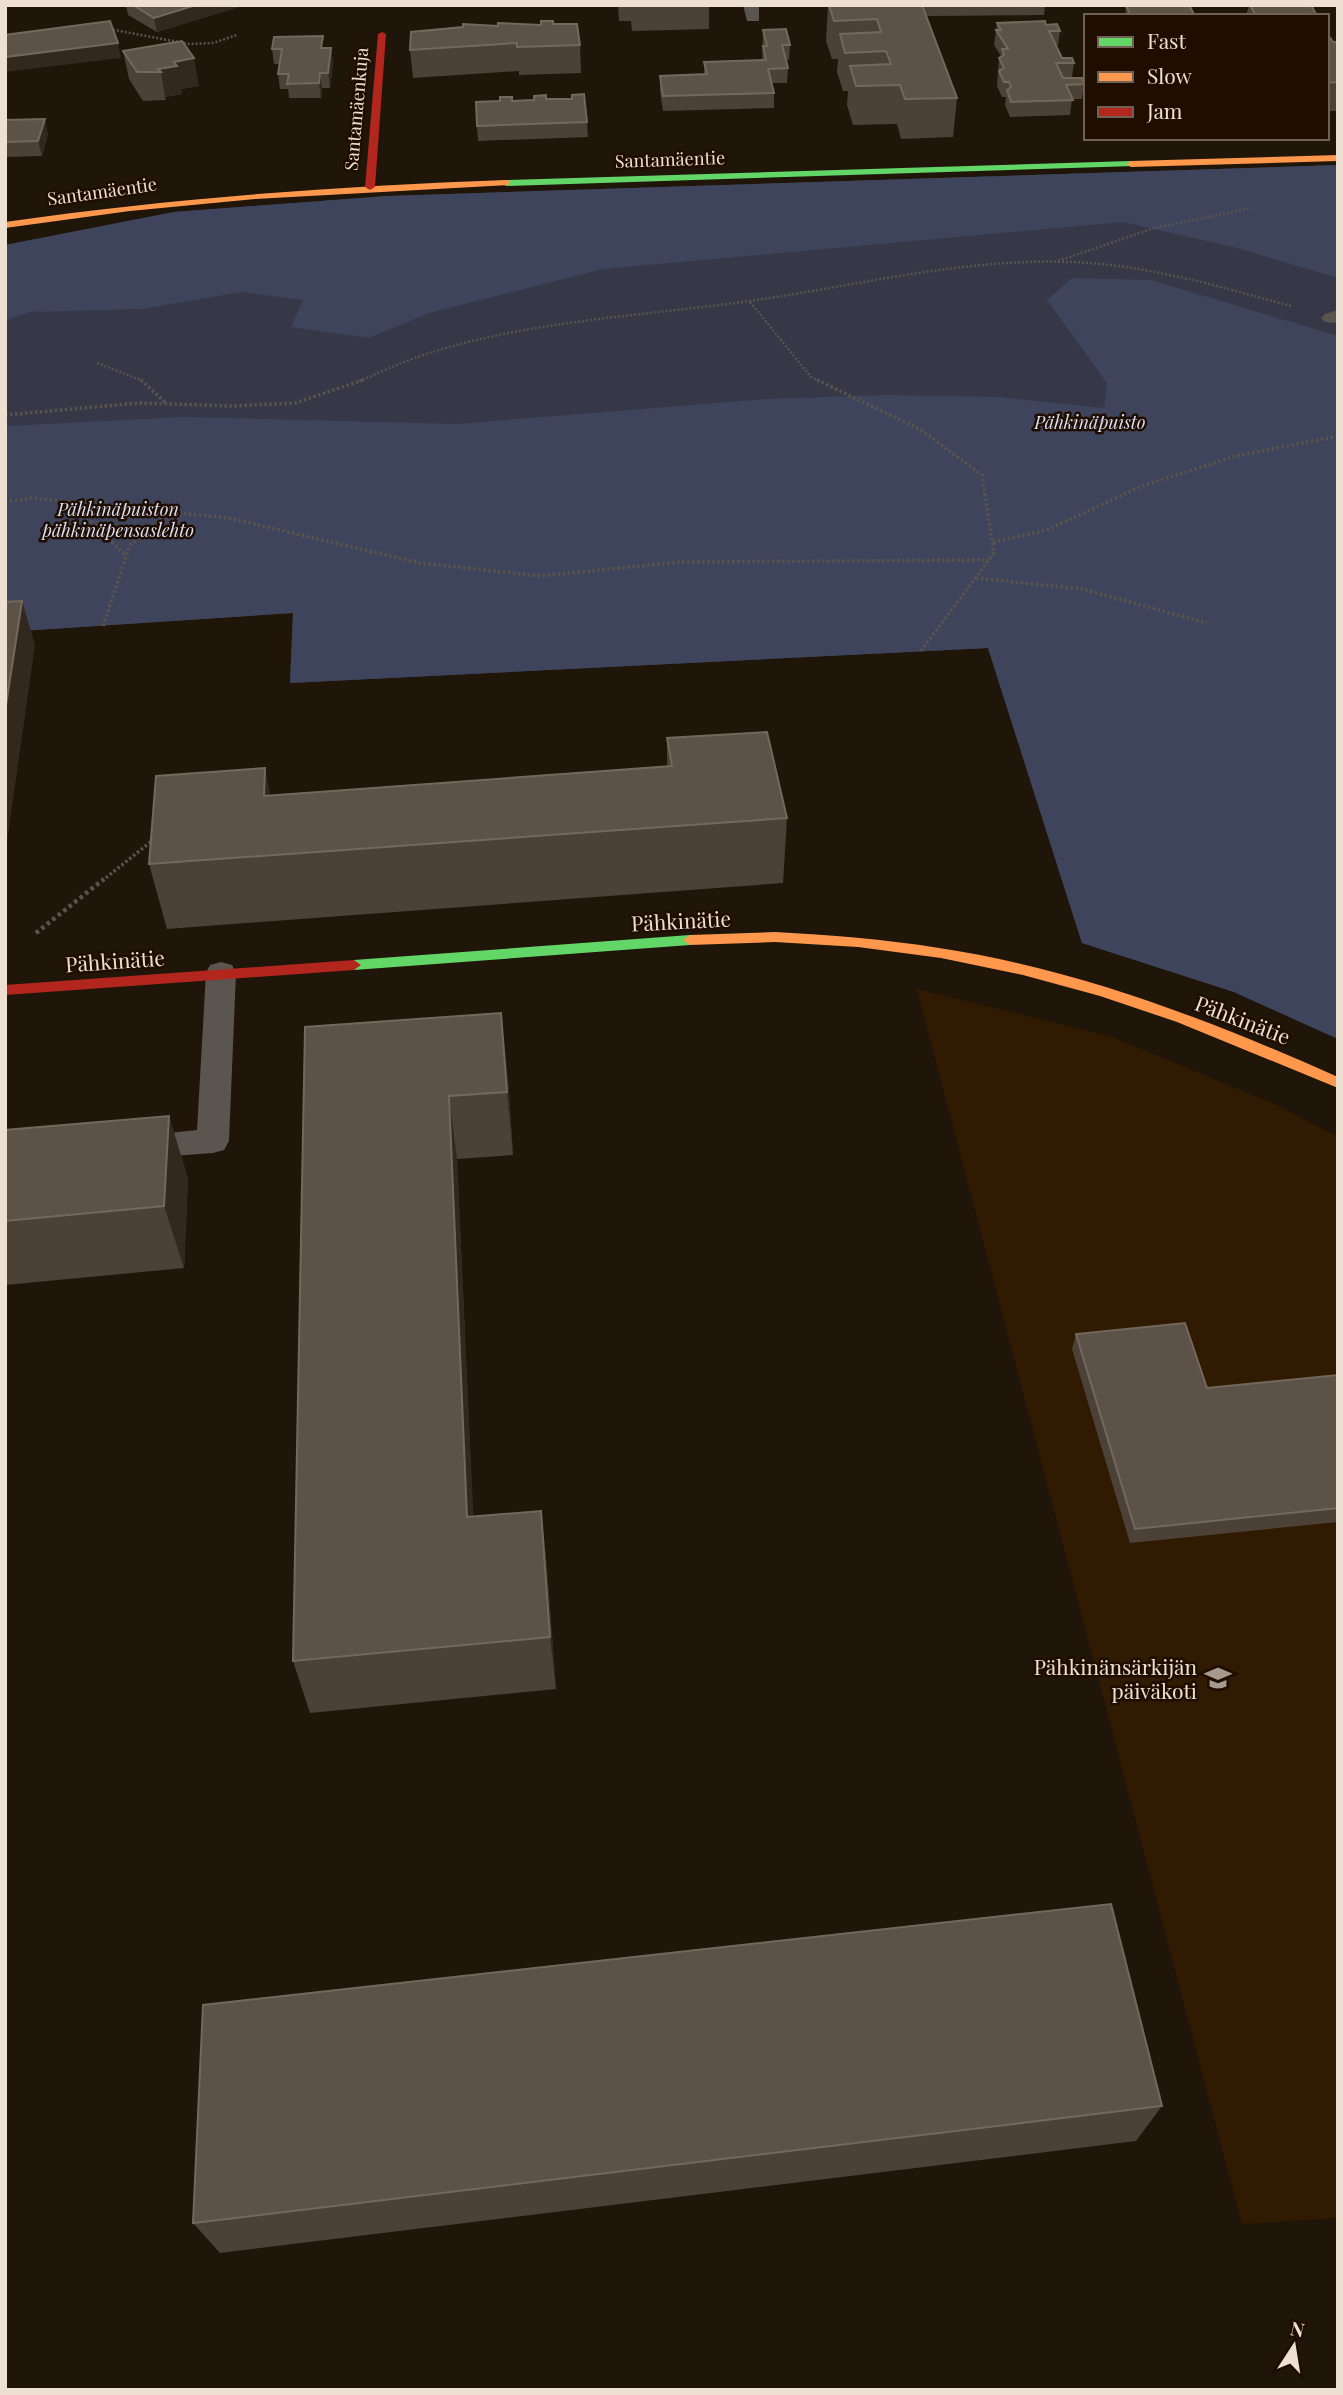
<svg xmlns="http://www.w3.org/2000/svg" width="1343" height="2395" font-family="'Playfair Display',serif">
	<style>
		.built { fill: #301a01 }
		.green { fill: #363848 }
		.forest { fill: #3f445d }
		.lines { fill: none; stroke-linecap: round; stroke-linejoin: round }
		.path-far2 { stroke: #5a534c; stroke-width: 2.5; stroke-dasharray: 2 2; stroke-linecap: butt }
		.path-far1 { stroke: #5a534c; stroke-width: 3.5; stroke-dasharray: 2.5 2.5; stroke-linecap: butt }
		.path { stroke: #5a534c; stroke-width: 4.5; stroke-dasharray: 3.5 3.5; stroke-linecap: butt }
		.lane { fill: #5a554f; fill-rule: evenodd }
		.fast { fill: #63d668; fill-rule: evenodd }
		.slow { fill: #ff974d; fill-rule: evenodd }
		.jam { fill: #b3261e; fill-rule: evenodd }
		.wall { fill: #4b4136 }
		.shaded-wall { fill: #33281d }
		.building { fill: #5d5247; stroke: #73685c; stroke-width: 2 }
		.labels { text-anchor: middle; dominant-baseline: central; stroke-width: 5; stroke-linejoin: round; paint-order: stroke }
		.far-street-label { font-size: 18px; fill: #ede0d2; stroke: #1f0d00 }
		.far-park-label { font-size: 18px; font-style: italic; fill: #d9dff6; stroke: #1f0d00 }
		.street-label { font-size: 21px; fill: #ede0d2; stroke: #1f0d00 }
		.poi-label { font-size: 21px; fill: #ede0d2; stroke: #1f0d00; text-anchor: end }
	</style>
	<rect width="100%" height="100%" fill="#201509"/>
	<polygon class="built" points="917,989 1112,1037 1272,1103 1338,1137 1338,2218 1242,2224"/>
	<polygon class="green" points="1338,165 1338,1039 1234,992 1082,943 988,648 290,683 293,613 5,632 5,245 174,212 387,196"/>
	<g class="forest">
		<polygon points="1338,165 1338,278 1237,248 1123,222 603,269 429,313 369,338 291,327 303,300 241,292 142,309 30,312 5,320 5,245 174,212 387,196"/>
		<polygon points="1072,278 1151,280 1338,336 1338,1039 1234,992 1082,943 988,648 290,683 293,613 5,632 5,426 184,417 457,424 766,399 886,395 998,397 1104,408 1107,383 1047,300"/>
	</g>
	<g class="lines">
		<g class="path-far2">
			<polyline points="109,29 189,44 213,43 237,35"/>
			<polyline points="1058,261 1154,228 1252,208"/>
			<polyline points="750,302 811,377 820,381"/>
			<polyline points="97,363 143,381"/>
			<path d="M359,381c21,-8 42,-19 64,-26 110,-36 227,-39 340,-56 107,-16 217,-44 326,-36 69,5 135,25 202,43"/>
		</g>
		<g class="path-far1">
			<polyline points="141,380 167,404"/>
			<polyline points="817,380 921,430 982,475 994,553 921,651"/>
			<polyline points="5,415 139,403 232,406 295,403 363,380"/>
			<polyline points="5,502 31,498 229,518 420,563 539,576 680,562 989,560"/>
			<polyline points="73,503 126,556"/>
			<polyline points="993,542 1047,530 1142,486 1236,456 1338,436"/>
			<polyline points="976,578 1082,589 1207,623"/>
			<polyline points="103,626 130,545 168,513"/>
			<polyline points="102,881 153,840"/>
		</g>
		<polyline class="path" points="36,933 104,879"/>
		<g class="lane">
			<polygon points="743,5 759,5 759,21 747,21"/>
			<polygon points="1338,310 1338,323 1325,322 1321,318 1325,314"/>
			<polygon points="221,962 232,965 236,973 229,1141 224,1150 213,1153 133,1159 121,1156 117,1147 121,1138 197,1130 206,973 210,965"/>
		</g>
		<g class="fast">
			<polygon points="1131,161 1136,164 1134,166 506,186 501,183 506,180"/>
			<polygon points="690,935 697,940 690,945 354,970 347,965 354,960"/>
		</g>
		<g class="slow">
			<polygon points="1338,155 1338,161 1131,167 1126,164 1131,161"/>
			<path d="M506,180l3,1v4l-254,14 -125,12 -125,17v-6c167,-24 333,-36 501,-42z"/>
			<path d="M775,932c55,3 109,7 164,16 139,21 271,72 399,129v11l-161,-66 -77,-26 -77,-21 -82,-17 -83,-11 -83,-5 -85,3 -7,-5 7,-5z"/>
		</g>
		<g class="jam">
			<polygon points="382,32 386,34 375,187 370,190 365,187 378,34"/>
			<polygon points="354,960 361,965 354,970 5,995 5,985"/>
		</g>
	</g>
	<g class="wall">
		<polygon points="126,5 245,5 157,32 128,15"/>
		<polygon points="618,5 709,5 709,29 632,31 631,21 619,21"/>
		<polygon points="828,5 1045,5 1044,15 926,16 957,98 953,137 901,139 897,124 853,125 847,105 848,91 843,91 837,72 838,59 832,59 826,41"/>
		<polygon points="1249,5 1311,5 1317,16 1246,16"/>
		<polygon points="1126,6 1195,16 1125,16"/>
		<polygon points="997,23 1046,25 1060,31 1058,45 1056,45 1062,58 1074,63 1072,77 1063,78 1084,84 1082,99 1072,99 1070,115 1010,117 1005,105 1006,97 1002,97 997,86 999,58 1001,56 994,45"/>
		<polygon points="553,24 580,45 581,73 519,75 519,71 413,78 410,50 498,26"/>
		<polygon points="763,30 790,45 789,60 786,60 788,68 787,83 772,83 774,93 774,108 663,111 660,91 660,76 704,74 704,62 762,61"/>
		<polygon points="1327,33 1333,42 1338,42 1338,111 1327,111"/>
		<polygon points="331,48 333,62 330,88 322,88 321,98 289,98 288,89 280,89 278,74 280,64 274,64 272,49"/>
		<polygon points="123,51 199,86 181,89 182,94 165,97 166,100 143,101 129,79"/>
		<polygon points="546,99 587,122 588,137 478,141 477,126"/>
		<polygon points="5,120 48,134 42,156 5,157"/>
		<polygon points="667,738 787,818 783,883 167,929 149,864 270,795 667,767"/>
		<polygon points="305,1027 508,1076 513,1155 457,1159 473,1517 541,1511 547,1567 556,1689 310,1713 293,1661"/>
		<polygon points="169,1116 188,1179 184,1268 5,1285 5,1130"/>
		<polygon points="1076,1334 1207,1388 1338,1375 1338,1522 1130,1543 1072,1349"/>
		<polygon points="1162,2106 1136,2141 220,2253 193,2223"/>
	</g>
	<g class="shaded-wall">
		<polygon points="196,5 245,5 157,32 154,18"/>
		<polygon points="118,43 121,58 5,72 5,57"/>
		<polygon points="331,48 333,62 330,88 328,73"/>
		<polygon points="194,58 199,86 181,89 182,94 165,97 161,72 158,69 174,62"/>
		<polygon points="320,73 322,88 321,98 319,83"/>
		<polygon points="45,119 48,134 42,156 38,141"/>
		<polygon points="22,601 35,645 5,856 5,712"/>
		<polygon points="265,768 278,833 264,796"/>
		<polygon points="501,1013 508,1076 513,1155 507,1092"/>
		<polygon points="449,1096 457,1159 476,1573 467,1517"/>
		<polygon points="169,1116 188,1179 184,1268 164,1206"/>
		<polygon points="541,1511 547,1567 556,1689 550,1637"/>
	</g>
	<g class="building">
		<polygon points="133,5 196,5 154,18"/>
		<polygon points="829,5 922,5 957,98 905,99 900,85 856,86 850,66 891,64 886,51 845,53 840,34 881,32 877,19 834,21"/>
		<polygon points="1189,5 1195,16 1131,16 1126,6"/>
		<polygon points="1250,5 1311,5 1317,16 1256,16"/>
		<polygon points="110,21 118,43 5,57 5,35"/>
		<polygon points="541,21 553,21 553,24 577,24 580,45 517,47 517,43 410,50 411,32 463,27 463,24 498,26 498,23 541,25"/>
		<polygon points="1045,21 1046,25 1057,24 1060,31 1049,31 1062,58 1072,58 1074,63 1056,63 1063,78 1082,78 1084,84 1066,85 1073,100 1011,102 1007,90 1011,87 1009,82 1004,82 999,71 1004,68 999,58 1004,55 1002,49 1008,49 996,30 1001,30 997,23"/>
		<polygon points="786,29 790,45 782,45 788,68 768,69 774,93 663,96 660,76 707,74 704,62 766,60 763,46 767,46 763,30"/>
		<polygon points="1327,33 1333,42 1338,42 1338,82 1327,83"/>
		<polygon points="323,36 321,48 331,48 328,73 320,73 319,83 287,84 289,74 278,74 282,49 272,49 274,37"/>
		<polygon points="182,41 194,58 174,62 177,66 158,69 161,72 137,72 123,51"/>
		<polygon points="584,94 587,122 477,126 476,102 500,101 500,97 512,97 512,101 534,100 534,96 546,95 546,99 572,99 572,95"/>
		<polygon points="45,119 38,141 5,142 5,120"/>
		<polygon points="22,601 5,712 5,602"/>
		<polygon points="767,732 787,818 149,864 156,776 265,768 264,796 672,766 667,738"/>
		<polygon points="501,1013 507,1092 449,1096 467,1517 541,1511 550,1637 293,1661 305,1027"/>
		<polygon points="169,1116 164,1206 5,1221 5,1130"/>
		<polygon points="1185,1323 1207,1388 1338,1375 1338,1508 1135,1529 1076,1334"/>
		<polygon points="1111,1904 1162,2106 193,2223 203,2005"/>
	</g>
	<defs>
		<g id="school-bare" transform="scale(2.1)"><path d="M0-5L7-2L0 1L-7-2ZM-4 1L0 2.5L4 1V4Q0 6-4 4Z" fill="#a5998c" stroke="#1f0d00" stroke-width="2.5" paint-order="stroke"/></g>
	</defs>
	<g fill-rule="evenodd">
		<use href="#school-bare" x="1218" y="1678"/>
	</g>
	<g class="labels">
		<g class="far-street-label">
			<text transform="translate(356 109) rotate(-85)">Santamäenkuja</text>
			<text transform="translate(670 159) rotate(-2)">Santamäentie</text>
			<text transform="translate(102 191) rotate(-8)">Santamäentie</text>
		</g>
		<g class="far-park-label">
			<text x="1090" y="422">Pähkinäpuisto</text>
			<text x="118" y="509">Pähkinäpuiston<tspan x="118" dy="21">pähkinäpensaslehto</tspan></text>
		</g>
		<g class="street-label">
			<text transform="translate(681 920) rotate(-3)">Pähkinätie</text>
			<text transform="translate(115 960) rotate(-4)">Pähkinätie</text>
			<text transform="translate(1243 1019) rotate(21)">Pähkinätie</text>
		</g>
		<g class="poi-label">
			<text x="1197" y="1666">Pähkinänsärkijän<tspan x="1197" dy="24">päiväkoti</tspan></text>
		</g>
	</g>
	<rect width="1343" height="2395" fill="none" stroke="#ede0d2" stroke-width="14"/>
	<rect x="1084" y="14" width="245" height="126" fill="#1f0d00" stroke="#716154" stroke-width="2"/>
	<rect x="1098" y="37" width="35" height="10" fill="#63d668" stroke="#716154" stroke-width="2"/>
	<text x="1147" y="49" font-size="21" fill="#ede0d2">Fast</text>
	<rect x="1098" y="72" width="35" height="10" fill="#ff974d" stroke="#716154" stroke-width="2"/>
	<text x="1147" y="84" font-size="21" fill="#ede0d2">Slow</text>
	<rect x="1098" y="107" width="35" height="10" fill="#b3261e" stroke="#716154" stroke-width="2"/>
	<text x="1147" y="119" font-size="21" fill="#ede0d2">Jam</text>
	<g transform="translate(1294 2346) rotate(12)" stroke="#1f0d00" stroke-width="5" paint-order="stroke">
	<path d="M0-5L12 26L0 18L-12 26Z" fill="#ede0d2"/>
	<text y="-10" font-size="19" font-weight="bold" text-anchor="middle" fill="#ede0d2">N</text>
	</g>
</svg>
